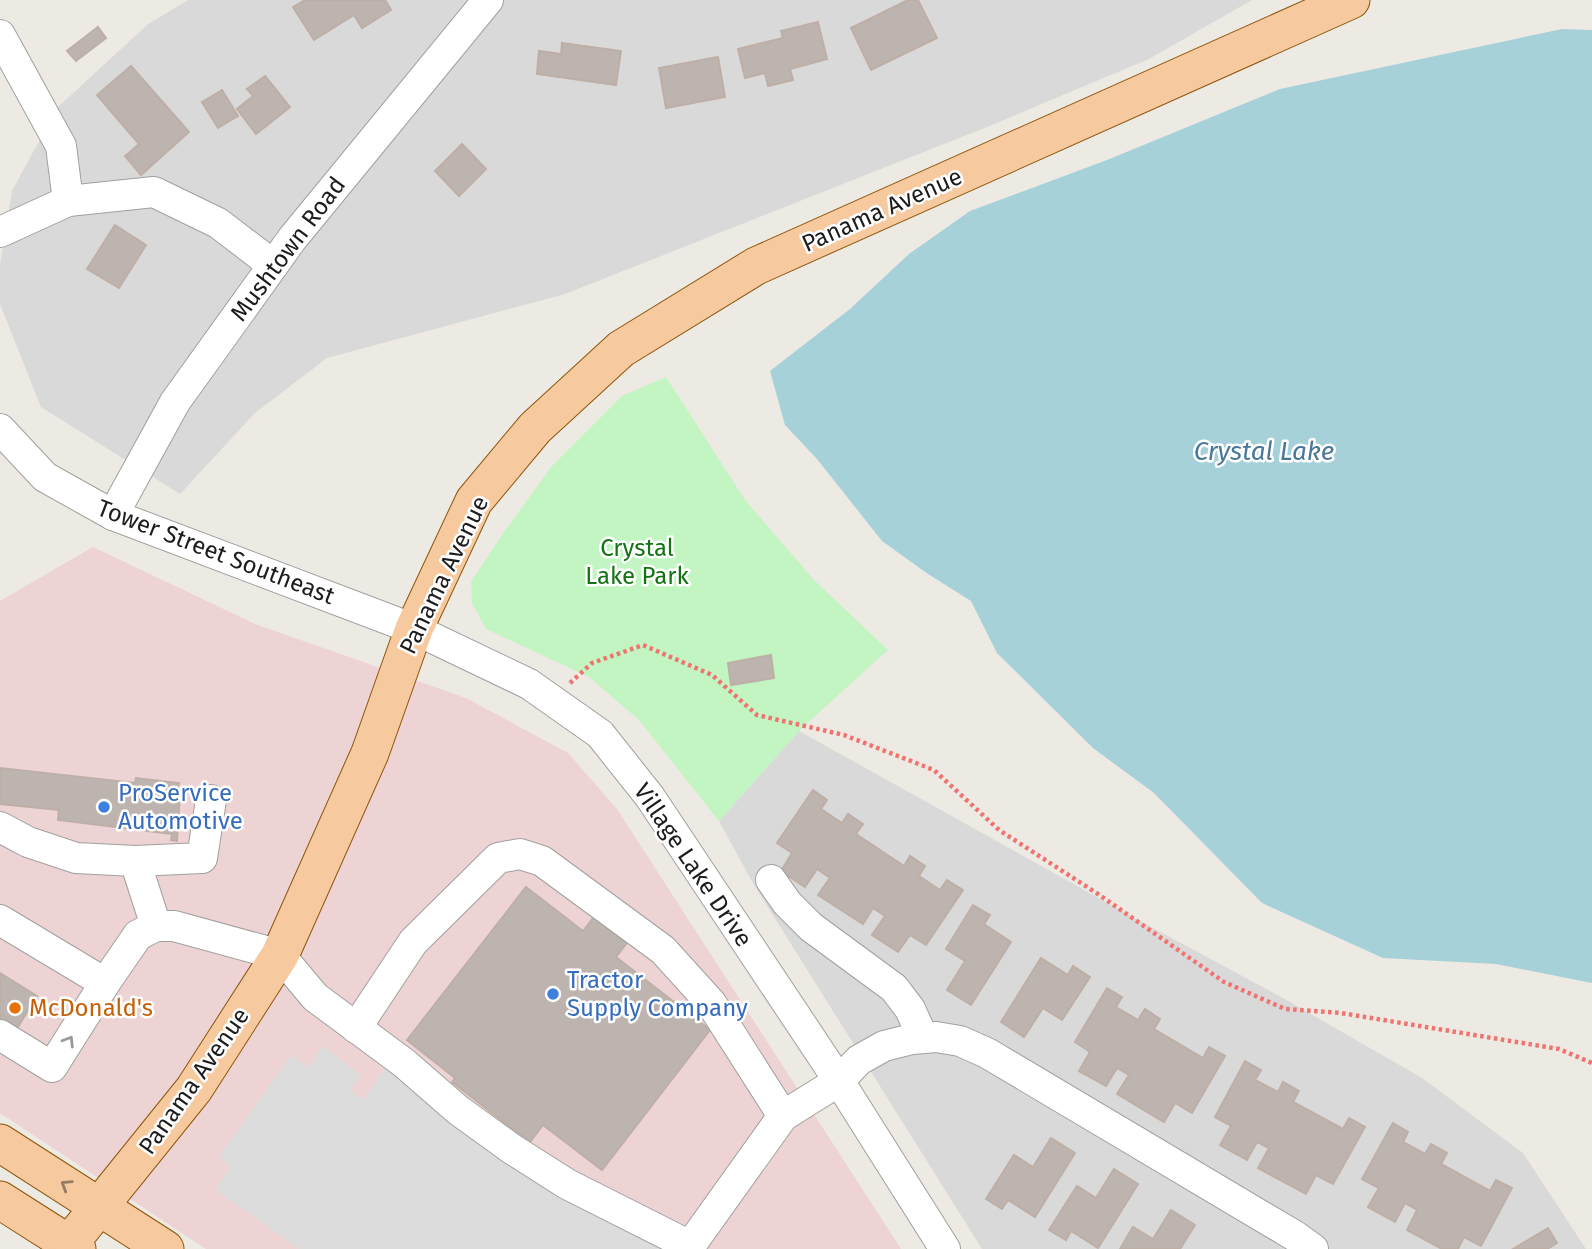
<svg xmlns="http://www.w3.org/2000/svg" width="1592" height="1249" font-family="'Fira Sans',sans-serif">
	<style>
		.residential { fill: #dad9da }
		.commercial { fill: #edd3d4 }
		.park { fill: #c2f5c2 }
		.parking { fill: #dcdcdc }
		.water { fill: #a6d1d8 }
		.building { fill: #bdb4b0; stroke: #beafa6; stroke-width: 2 }
		.lines { fill: none; stroke-linecap: round; stroke-linejoin: round }
		.minor-casing { stroke: #a0a0a0; stroke-width: 32 }
		.major-casing { stroke: #8c5609; stroke-width: 39 }
		.path { stroke: #f17370; stroke-width: 4.5; stroke-dasharray: 3.5 3.5; stroke-linecap: butt }
		.minor { stroke: #fff; stroke-width: 30 }
		.major { stroke: #f6c99f; stroke-width: 37 }
		.oneway { stroke: #999 }
		.oneway2 { stroke: #947b64 }
		.shop-dot { fill: #3f7fe0; stroke: #fff; stroke-width: 2.5 }
		.food-dot { fill: #e8710a; stroke: #fff; stroke-width: 2.5 }
		.labels { text-anchor: middle; dominant-baseline: central; stroke-width: 5; stroke-linejoin: round; paint-order: stroke }
		.street-label { font-size: 24px; fill: #1c1c1c; stroke: #fff }
		.park-label { font-size: 24px; fill: #127312; stroke: #fff }
		.shop-label { font-size: 24px; fill: #366cbe; stroke: #fff; text-anchor: start }
		.food-label { font-size: 24px; fill: #c56008; stroke: #fff; text-anchor: start }
		.water-label { font-size: 26px; font-style: italic; fill: #497797; stroke: #fff }
	</style>
	<rect width="100%" height="100%" fill="#ede9e3"/>
	<g class="residential">
		<polygon points="188,0 1252,0 1149,59 987,127 565,294 327,358 255,413 180,494 41,407 0,304 0,265 12,191 57,108 147,25"/>
		<polygon points="799,731 1140,921 1283,998 1422,1078 1523,1153 1586,1249 982,1249 754,885 719,821"/>
	</g>
	<polygon class="commercial" points="93,547 255,624 466,698 568,753 617,809 901,1249 206,1249 0,1113 0,601"/>
	<polygon class="park" points="666,377 745,500 814,580 888,650 802,728 719,821 639,720 589,677 486,629 472,603 471,582 504,532 552,466 622,396"/>
	<polygon class="parking" points="322,1046 361,1075 350,1090 360,1098 365,1098 398,1049 669,1249 299,1249 215,1189 231,1167 219,1157 291,1055 309,1068"/>
	<polygon class="water" points="1562,29 1592,30 1592,983 1496,964 1383,958 1262,903 1154,793 1093,748 997,653 971,601 928,574 882,541 817,459 785,425 770,371 850,309 909,254 970,211 1107,160 1280,89"/>
	<g class="building">
		<polygon points="305,0 385,0 391,10 362,28 354,15 314,40 293,7"/>
		<polygon points="908,0 918,0 937,38 871,70 851,28"/>
		<polygon points="818,22 827,59 790,69 793,80 768,86 765,73 745,78 738,49 783,38 781,31"/>
		<polygon points="98,27 106,38 76,61 67,51"/>
		<polygon points="562,43 621,51 616,85 537,74 539,51 561,54"/>
		<polygon points="718,57 725,97 666,108 659,68"/>
		<polygon points="131,66 189,132 141,175 125,156 139,144 97,95"/>
		<polygon points="265,76 290,107 256,134 237,109 253,96 247,89"/>
		<polygon points="222,90 238,116 218,128 202,102"/>
		<polygon points="462,144 486,169 459,196 435,171"/>
		<polygon points="115,225 146,245 119,288 87,269"/>
		<polygon points="771,655 774,678 731,685 728,663"/>
		<polygon points="0,768 135,783 136,778 179,783 177,791 180,791 177,841 171,840 172,834 58,820 59,810 0,804"/>
		<polygon points="813,790 827,800 821,809 842,823 848,814 863,824 856,834 904,866 910,856 925,866 919,876 940,890 947,880 963,890 926,945 910,935 898,952 872,935 885,916 873,908 863,924 818,895 830,878 817,869 805,887 781,871 792,853 777,843"/>
		<polygon points="526,887 583,931 600,909 633,935 616,957 710,1030 602,1170 543,1125 530,1142 452,1082 455,1078 407,1040"/>
		<polygon points="973,905 990,915 984,924 1011,942 971,1005 947,990 965,961 946,949"/>
		<polygon points="1041,958 1068,975 1073,966 1090,977 1062,1020 1043,1008 1024,1037 1001,1022"/>
		<polygon points="0,973 37,996 16,1030 0,1020"/>
		<polygon points="1107,988 1122,997 1116,1007 1138,1020 1145,1009 1160,1019 1154,1029 1203,1058 1209,1047 1225,1056 1192,1113 1175,1103 1164,1122 1117,1094 1129,1075 1117,1068 1106,1086 1079,1071 1090,1052 1075,1042"/>
		<polygon points="1245,1061 1261,1070 1255,1080 1278,1092 1283,1082 1299,1091 1293,1102 1343,1129 1349,1118 1365,1127 1333,1184 1316,1175 1306,1194 1258,1168 1269,1148 1257,1142 1247,1160 1220,1145 1231,1126 1215,1117"/>
		<polygon points="1393,1123 1408,1132 1403,1142 1425,1154 1431,1144 1447,1153 1441,1164 1490,1191 1496,1180 1512,1188 1481,1246 1464,1237 1458,1249 1442,1249 1407,1230 1417,1210 1405,1203 1395,1222 1368,1207 1379,1188 1362,1179"/>
		<polygon points="1051,1138 1075,1153 1035,1217 1008,1200 1002,1209 986,1199 1014,1155 1033,1167"/>
		<polygon points="1114,1169 1138,1184 1098,1248 1071,1231 1066,1240 1049,1230 1077,1186 1096,1198"/>
		<polygon points="1171,1210 1195,1225 1180,1249 1120,1249 1133,1227 1153,1239"/>
		<polygon points="1548,1228 1557,1243 1547,1249 1513,1249"/>
	</g>
	<g class="lines">
		<g class="minor-casing">
			<g id="minor">
				<polyline points="0,35 61,146 68,201"/>
				<polyline points="0,232 68,201 154,192 218,223 273,265"/>
				<polyline points="0,429 45,477 113,515 414,629 529,684 600,734 650,797 839,1081 945,1249"/>
				<polyline points="113,515 175,402 292,239 488,0"/>
				<polyline points="0,827 28,842 76,858 135,861 202,858 211,800"/>
				<polyline points="135,861 156,926"/>
				<polyline points="771,880 787,903 811,927 894,988 910,1009 923,1038"/>
				<polyline points="0,920 105,983 138,935 156,926 174,926 280,955 315,997 404,1063 458,1110 512,1149 567,1184 690,1246 783,1116 839,1081 859,1060 884,1046 912,1039 936,1037 960,1041 987,1053 1295,1236 1313,1249"/>
				<polyline points="356,1028 413,942 498,858 520,854 542,861 663,950 711,1003 783,1116"/>
				<polyline points="0,1035 52,1067 105,983"/>
			</g>
		</g>
		<g class="major-casing">
			<g id="major">
				<polyline points="0,1143 165,1249"/>
				<polyline points="0,1200 77,1249"/>
				<polyline points="69,1244 194,1089 280,955 370,753 414,629 474,501 535,428 621,349 756,266 1351,0"/>
			</g>
		</g>
		<polyline class="path" points="570,683 592,663 643,645 712,675 757,715 844,735 934,770 999,830 1098,894 1224,982 1285,1009 1341,1013 1559,1049 1592,1063"/>
		<use href="#minor" class="minor"/>
		<use href="#major" class="major"/>
	</g>
	<defs><path id="oneway-chevron" d="M-2-3.5L2.5 0L-2 3.5" fill="none" stroke-width="1.6" stroke-linecap="round" stroke-linejoin="round" transform="scale(1.75)"/></defs>
	<use class="oneway" href="#oneway-chevron" transform="translate(69 1041) rotate(-58)"/>
	<use class="oneway2" href="#oneway-chevron" transform="translate(66 1185) rotate(-148)"/>
	<g class="shop-dot">
		<circle cx="104" cy="807" r="7"/>
		<circle cx="553" cy="994" r="7"/>
	</g>
	<circle class="food-dot" cx="15" cy="1008" r="7"/>
	<g class="labels">
		<g class="street-label">
			<text transform="translate(882 210) rotate(-24)">Panama Avenue</text>
			<text transform="translate(288 249) rotate(-53)">Mushtown Road</text>
			<text transform="translate(216 552) rotate(21)">Tower Street Southeast</text>
			<text transform="translate(444 575) rotate(-64)">Panama Avenue</text>
			<text transform="translate(693 865) rotate(56)">Village Lake Drive</text>
			<text transform="translate(194 1081) rotate(-55)">Panama Avenue</text>
		</g>
		<g class="park-label">
			<text x="637" y="548">Crystal<tspan x="637" dy="28">Lake Park</tspan></text>
		</g>
		<g class="shop-label">
			<text x="118" y="793">ProService<tspan x="118" dy="28">Automotive</tspan></text>
			<text x="567" y="980">Tractor<tspan x="567" dy="28">Supply Company</tspan></text>
		</g>
		<g class="food-label">
			<text x="29" y="1008">McDonald's</text>
		</g>
		<g class="water-label">
			<text x="1264" y="451">Crystal Lake</text>
		</g>
	</g>
</svg>
